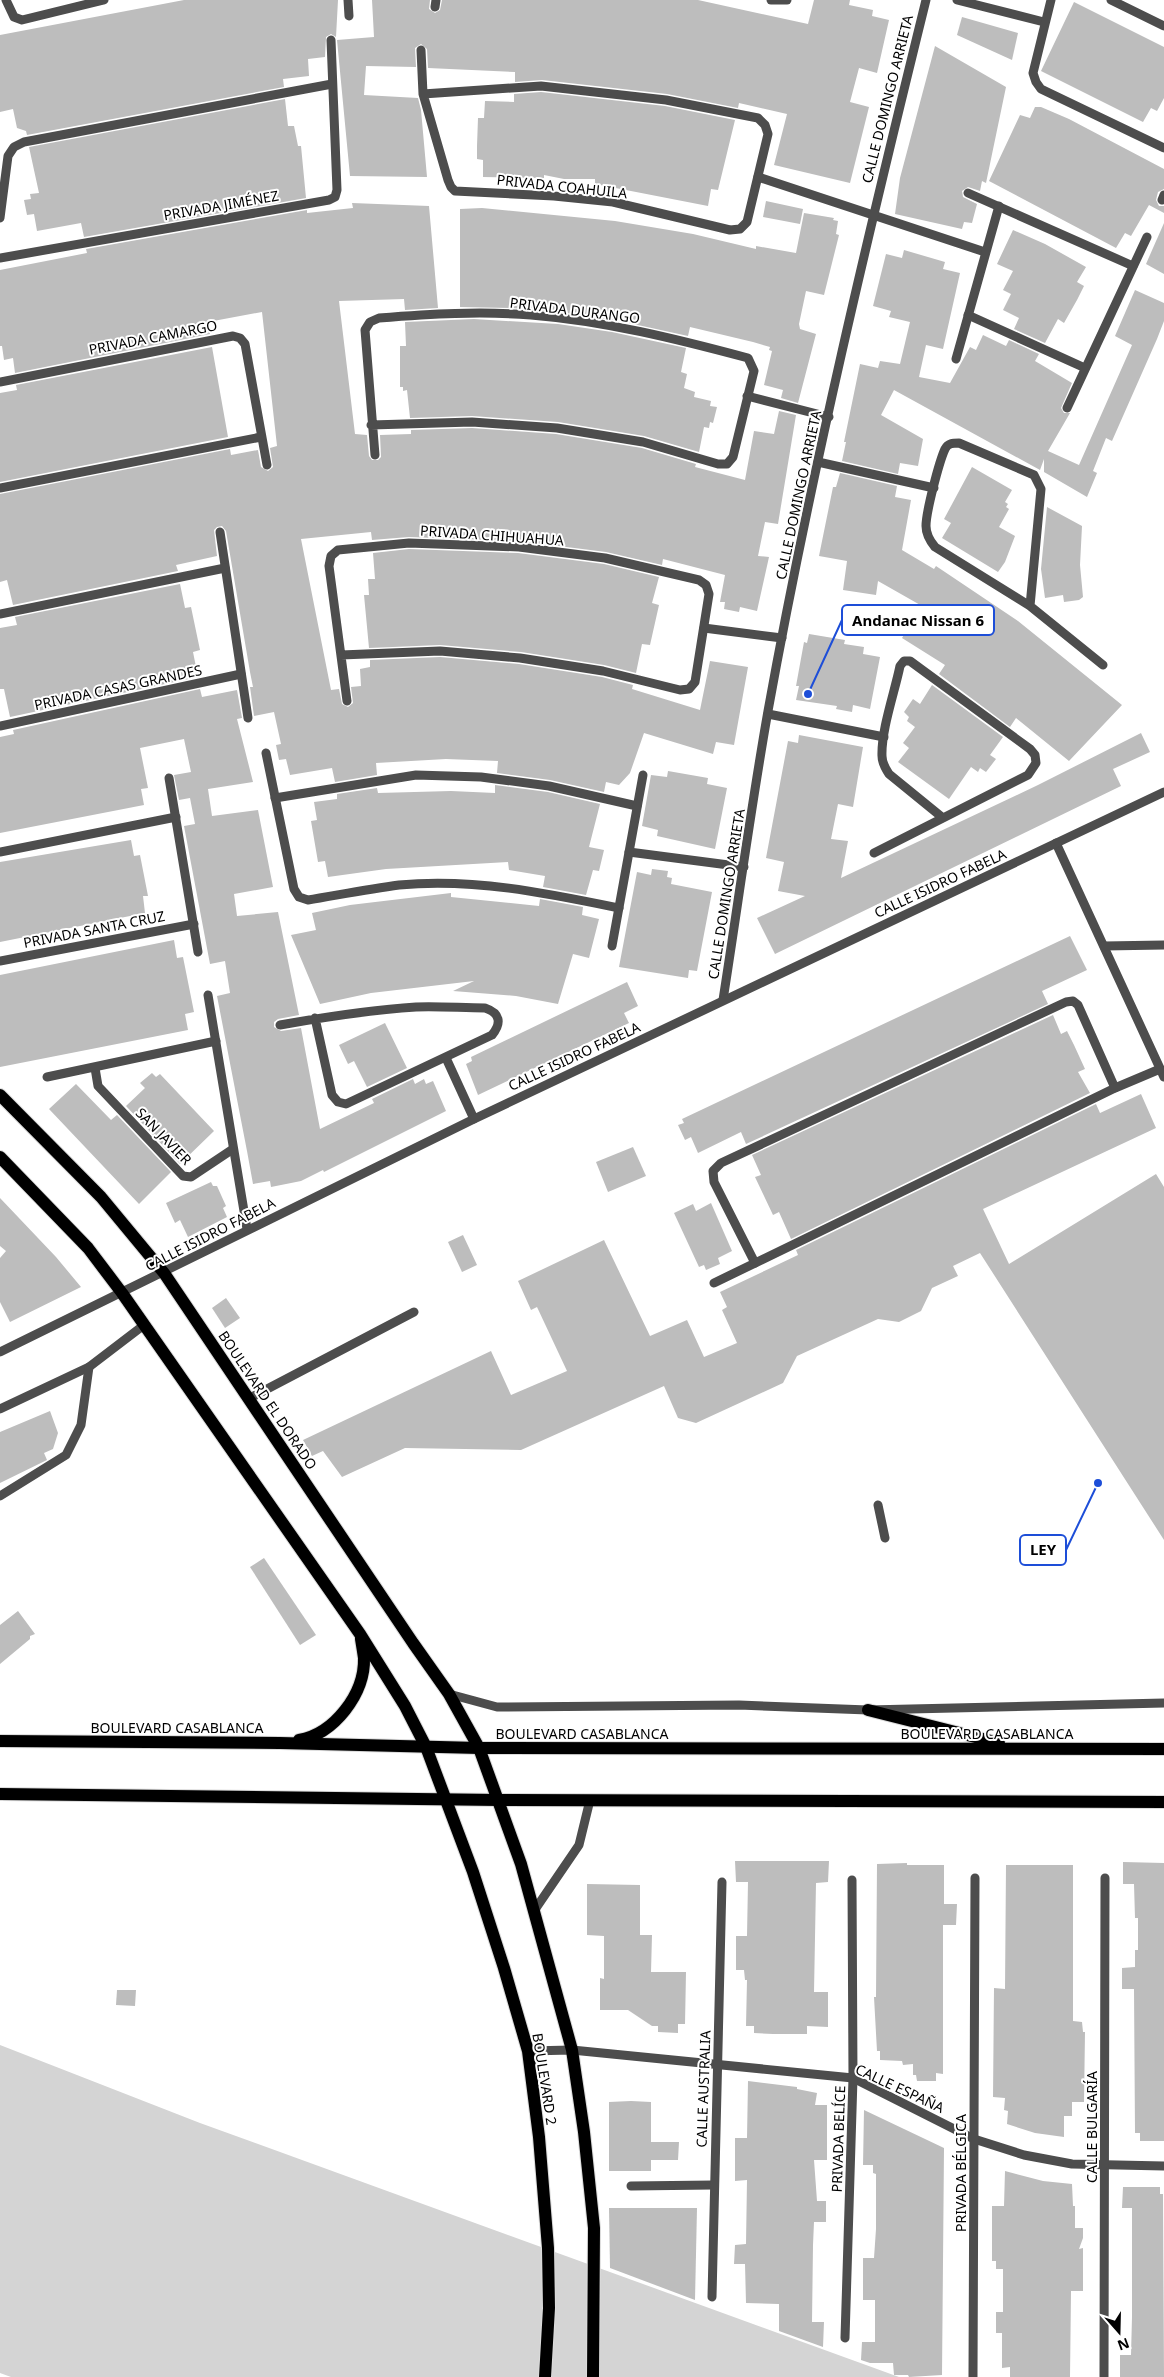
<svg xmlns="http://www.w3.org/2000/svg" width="1164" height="2377" font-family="'Noto Sans',sans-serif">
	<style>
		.green { fill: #d4d4d4 }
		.building { fill: #bdbdbd }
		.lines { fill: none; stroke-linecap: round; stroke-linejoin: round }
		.major-casing { stroke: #dbdbdb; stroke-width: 14 }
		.minor { stroke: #4d4d4d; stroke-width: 9 }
		.major { stroke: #000; stroke-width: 12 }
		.labels { text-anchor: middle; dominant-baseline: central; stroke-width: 4; stroke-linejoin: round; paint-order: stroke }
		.street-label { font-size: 14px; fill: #000; stroke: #fff }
		.leader { fill: none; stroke: #1d4ed8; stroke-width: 2 }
		.callout-dot { fill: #1d4ed8; stroke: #fff; stroke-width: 2 }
		.callout { fill: #fff; stroke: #1d4ed8; stroke-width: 2 }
		.callout-label { font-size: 15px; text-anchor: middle; font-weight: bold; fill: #000 }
	</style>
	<rect width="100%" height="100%" fill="#fff"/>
	<polygon class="green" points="0,2045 200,2123 899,2377 11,2377 0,2373"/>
	<g class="building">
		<polygon points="184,0 338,0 336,37 331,34 326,37 325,57 308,59 309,76 283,79 284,87 27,135 26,131 17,128 13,109 0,112 0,35"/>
		<polygon points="372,0 430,0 429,9 435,13 440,10 442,0 698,0 808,24 814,0 850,0 849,5 873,10 872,16 889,20 877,73 859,68 850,102 869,107 850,183 774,165 787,114 739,103 738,108 667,94 542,80 515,82 515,72 428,68 427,49 421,44 415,48 416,67 366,66 364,95 418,98 421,110 427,177 350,176 337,40 374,37"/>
		<polygon points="1074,2 1164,47 1164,98 1157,111 1151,108 1143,122 1041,71"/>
		<polygon points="962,17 1018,33 1012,60 957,35"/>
		<polygon points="935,46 1006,87 986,183 982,181 980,191 968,187 962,191 963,197 977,204 972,223 964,222 962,229 895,214 900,178"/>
		<polygon points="541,92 665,106 735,120 718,190 711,189 708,206 595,184 595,179 564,179 544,175 544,178 483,177 483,160 477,159 477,146 478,118 484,118 485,101 514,102 514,94"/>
		<polygon points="285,99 288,126 294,126 298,146 301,146 306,198 84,237 81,223 37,231 34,214 27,215 24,200 31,199 30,194 39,193 29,147"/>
		<polygon points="1035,107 1041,107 1069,119 1164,169 1164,189 1158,192 1156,200 1159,206 1164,206 1164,213 1149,205 1131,236 1125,233 1116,248 989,181 1020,115 1030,118"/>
		<polygon points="766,201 803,209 800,224 763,217"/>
		<polygon points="352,203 429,206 438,308 405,310 404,299 339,301 355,434 367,435 369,456 372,460 378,460 381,457 380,435 411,434 411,430 472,428 556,434 642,448 696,464 695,467 745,480 754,431 774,434 779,411 796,415 778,524 765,522 758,556 769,557 757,611 740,607 739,612 724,609 725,602 720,602 725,575 663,559 662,565 606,552 519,541 409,537 372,540 371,532 301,539 331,690 339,689 342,704 348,707 353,703 351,687 361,686 360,669 370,667 370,660 440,657 519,664 602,677 633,685 632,689 700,710 710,661 748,667 734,745 716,742 713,754 644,733 630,773 619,785 606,782 604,792 550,780 497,773 498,761 446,759 376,763 377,775 335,782 332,768 290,775 286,759 279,760 276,745 281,744 274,712 254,716 250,687 253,687 250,672 226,531 222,526 217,527 214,530 217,556 176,565 178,571 13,605 7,580 0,582 0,494 230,449 231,455 258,450 261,467 268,471 273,467 270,448 277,446 262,312 208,322 210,334 15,373 13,358 4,360 2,346 0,346 0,270 87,253 86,249 307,210 307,213 353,208"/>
		<polygon points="482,208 615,221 693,234 756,249 756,246 796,253 804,213 834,218 833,220 838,221 836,234 839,235 824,295 806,291 799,324 800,329 816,334 798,403 781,398 783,390 764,385 772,351 769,350 770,347 753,342 690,327 688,336 615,320 559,312 512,308 460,307 460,209"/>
		<polygon points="1164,223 1164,274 1146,264"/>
		<polygon points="1013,230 1045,244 1086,267 1077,282 1084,286 1077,300 1064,323 1058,319 1045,343 1014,329 1019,318 1003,310 1011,294 1003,290 1013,271 997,264"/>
		<polygon points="904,250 945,262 943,269 960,273 943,349 926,345 919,377 950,383 970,347 976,350 983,335 1006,346 1009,340 1039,354 1035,361 1072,383 1061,408 1064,413 1070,413 1048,451 1079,465 1132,345 1115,336 1135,290 1164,303 1164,321 1157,339 1112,441 1106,438 1093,471 1097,473 1087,497 1044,472 1044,459 1040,470 894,390 881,415 923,439 918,466 900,463 898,474 842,461 846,442 844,442 860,364 878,368 880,361 900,364 910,322 889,317 891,311 873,306 886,254 902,258"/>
		<polygon points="474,319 558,324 612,332 686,348 681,372 687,374 684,388 695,392 694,397 711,401 710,406 717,407 713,423 710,422 709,428 704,427 699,452 644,436 558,422 472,416 410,418 407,390 403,391 403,387 400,387 400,346 406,346 405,322"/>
		<polygon points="212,347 228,437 0,482 0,393 17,390 16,385"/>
		<polygon points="972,467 1012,490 1005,502 1008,504 1006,507 1009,509 999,527 1015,536 1005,562 998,572 942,538 951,523 944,519"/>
		<polygon points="840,473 897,486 895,497 911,500 902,550 934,569 936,566 1018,621 1122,705 1069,761 1016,718 1010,727 939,674 945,665 902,638 922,606 878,581 876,595 843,590 847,561 819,556 833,487 836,487"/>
		<polygon points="1047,507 1082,526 1080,565 1083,597 1079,600 1064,602 1063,595 1045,598 1041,569"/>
		<polygon points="409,549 518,553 604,564 659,577 652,603 659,605 650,645 642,644 636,673 604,665 521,652 440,645 369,648 364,595 369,595 368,579 375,579 373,553"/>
		<polygon points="180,584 185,608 191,607 200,650 193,652 198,677 10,717 4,689 0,689 0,628 17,625 15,617"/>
		<polygon points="809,634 845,640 844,644 864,647 863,654 880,657 870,709 853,705 852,712 836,709 837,706 796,700 799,686 796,686 804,642 807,643"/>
		<polygon points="932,685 1003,737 990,755 996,759 986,772 980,768 978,772 971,767 949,799 898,762 909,748 903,743 915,727 907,721 909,717 904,712 913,699 920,704"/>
		<polygon points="200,689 202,697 237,690 242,718 237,719 253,782 208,789 212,816 258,810 273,887 234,894 237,916 278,912 299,1015 278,1019 274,1022 274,1027 281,1031 301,1028 320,1129 374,1103 372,1099 413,1079 415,1084 424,1079 426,1084 433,1081 446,1111 324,1172 323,1170 301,1181 271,1187 270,1181 253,1184 247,1151 217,996 230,993 225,961 210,964 184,826 195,824 190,798 179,800 174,775 191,772 184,739 140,748 148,788 141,789 144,805 0,833 0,737 14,734 13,730"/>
		<polygon points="1141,733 1150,752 1113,769 1121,786 775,954 757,918 805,896 778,891 784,862 766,858 788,741 798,743 799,735 863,747 853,807 838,804 831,839 848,841 841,878 1038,785"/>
		<polygon points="668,771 708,778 707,784 727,788 715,849 657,836 658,830 642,826 651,775 667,777"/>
		<polygon points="495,785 548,792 600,804 589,847 604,850 599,871 593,870 586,895 543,887 545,876 509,870 508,862 386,869 328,877 325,861 318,862 311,821 317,820 314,802 337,799 337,794 377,788 378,793 451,791 495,793"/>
		<polygon points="131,840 134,856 140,855 148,896 143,896 145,913 0,942 0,862"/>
		<polygon points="652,869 668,871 667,877 672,878 671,884 712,892 697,971 689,970 688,978 619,967 637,872 651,875"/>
		<polygon points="451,893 451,897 539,906 540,899 583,907 582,915 599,919 589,958 573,954 558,1004 516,996 453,991 474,981 371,993 320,1004 291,935 316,930 312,913 350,905"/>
		<polygon points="1070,936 1087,970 1042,991 1048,1004 746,1144 741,1132 698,1153 691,1137 685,1140 678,1125 684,1123 682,1119"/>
		<polygon points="174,940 177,958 183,957 194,1012 185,1014 188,1030 0,1067 0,975"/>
		<polygon points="627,982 638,1006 624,1013 629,1023 478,1095 466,1064 472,1061 471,1057"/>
		<polygon points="1053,1015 1061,1034 1067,1031 1074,1045 1085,1069 1078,1072 1090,1093 791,1239 779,1212 773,1215 755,1177 761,1175 752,1155"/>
		<polygon points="385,1023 407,1068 367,1087 354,1061 348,1064 339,1045"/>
		<polygon points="152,1073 156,1077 160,1074 214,1131 180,1164 126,1106 145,1088 140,1083"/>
		<polygon points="76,1084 111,1120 117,1115 171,1172 139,1204 49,1109"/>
		<polygon points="1141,1094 1156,1128 983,1209 1009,1264 1156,1174 1164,1187 1164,1540 980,1253 953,1266 958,1276 932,1288 921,1311 899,1322 878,1319 797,1356 783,1383 696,1423 678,1418 664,1386 521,1450 405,1448 342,1477 323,1451 312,1456 303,1440 491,1351 511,1395 567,1371 537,1307 531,1310 518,1281 604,1240 650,1336 687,1320 704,1357 737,1343 722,1310 727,1307 720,1292 798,1255 796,1250 1096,1104 1100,1113"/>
		<polygon points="633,1147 646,1176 608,1192 596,1162"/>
		<polygon points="211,1182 213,1186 217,1186 226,1206 223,1208 227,1217 188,1237 180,1220 175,1223 166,1203"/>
		<polygon points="0,1198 56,1257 81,1287 10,1322 0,1302 0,1258 6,1251 0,1246"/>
		<polygon points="711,1203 732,1251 718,1258 720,1264 706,1270 704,1265 699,1267 674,1213 693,1204 696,1211"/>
		<polygon points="463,1235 477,1265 462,1272 448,1242"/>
		<polygon points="226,1298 240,1318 225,1328 212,1308"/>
		<polygon points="50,1411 58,1433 53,1449 44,1453 47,1460 0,1483 0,1432"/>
		<polygon points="264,1558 316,1635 300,1645 250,1567"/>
		<polygon points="18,1611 35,1634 30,1636 30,1639 0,1664 0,1625"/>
		<polygon points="735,1861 829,1861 828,1882 816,1883 814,1992 828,1992 828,2027 807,2026 807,2034 773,2034 754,2033 754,2026 746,2026 747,1980 745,1980 744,1970 736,1970 736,1936 747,1936 748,1882 736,1882"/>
		<polygon points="1123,1862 1164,1863 1164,2141 1140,2141 1140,2133 1135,2133 1134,1989 1122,1989 1122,1968 1135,1967 1135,1950 1138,1950 1138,1918 1135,1918 1134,1884 1123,1884"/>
		<polygon points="907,1863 907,1865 944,1865 944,1904 957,1904 956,1925 943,1925 943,2074 936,2073 936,2081 917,2081 916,2075 913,2075 913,2064 903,2065 902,2061 880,2060 880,2051 877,2051 874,1997 876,1997 877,1864"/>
		<polygon points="1006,1865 1073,1865 1073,2021 1082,2022 1083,2032 1085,2032 1084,2102 1072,2102 1072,2116 1064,2116 1064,2137 1035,2133 1007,2124 1008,2111 1004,2110 1005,2098 993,2097 994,1988 1005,1989"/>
		<polygon points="587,1884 640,1885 640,1935 652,1935 651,1972 686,1972 685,2024 678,2024 678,2033 658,2032 658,2026 652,2026 628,2010 600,2010 600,1978 604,1979 604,1936 587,1935"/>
		<polygon points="117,1990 136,1990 135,2006 116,2005"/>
		<polygon points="748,2081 797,2087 797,2089 817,2093 815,2105 827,2105 827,2160 814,2160 817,2201 826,2201 826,2222 814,2222 813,2245 812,2322 824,2322 823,2347 779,2331 779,2304 746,2303 745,2264 734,2264 735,2245 746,2244 747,2180 735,2181 735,2138 747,2138"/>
		<polygon points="631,2101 651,2102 651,2142 679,2142 678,2160 651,2160 651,2171 609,2171 609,2102"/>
		<polygon points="864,2110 944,2148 942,2375 909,2377 908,2375 894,2375 893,2363 870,2363 861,2360 862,2342 875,2342 875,2300 863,2300 863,2258 874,2258 876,2229 876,2174 873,2173 873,2165 863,2165"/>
		<polygon points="1005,2171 1043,2181 1072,2184 1073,2206 1075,2206 1075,2228 1083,2228 1083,2238 1079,2249 1083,2248 1083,2291 1071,2291 1070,2377 1010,2377 1010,2367 1002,2368 1002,2333 996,2333 996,2312 1003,2312 1003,2269 996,2269 996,2261 992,2261 992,2206 1004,2206"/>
		<polygon points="1123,2187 1160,2187 1160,2194 1163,2194 1164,2377 1120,2377 1120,2355 1131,2355 1132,2317 1132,2208 1122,2208"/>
		<polygon points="609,2208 697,2208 695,2300 610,2268"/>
	</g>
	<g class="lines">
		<g class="major-casing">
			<g id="major">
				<polyline points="0,1095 101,1197 164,1273 413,1643 449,1694 479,1748 521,1864 572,2050 584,2132 594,2228 593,2377"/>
				<polyline points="0,1157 88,1248 122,1293 360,1634 405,1706 426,1747 473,1872 504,1968 528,2051 539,2137 548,2248 549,2308 545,2377"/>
				<polyline points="868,1710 999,1743"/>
				<path d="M299,1740c35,-6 66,-46 65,-82 -1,-7 -2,-13 -3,-19"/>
				<polyline points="0,1741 280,1743 479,1748 1164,1749"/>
				<polyline points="0,1794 499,1800 1164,1802"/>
			</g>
		</g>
		<g class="minor">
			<polyline points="6,0 14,17 22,20 104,0"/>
			<polyline points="348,0 349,16"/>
			<polyline points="771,0 787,0"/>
			<polyline points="957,0 1044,22"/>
			<polyline points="1051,0 1033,73 1036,82 1041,89 1164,148"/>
			<polyline points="1111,0 1164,26"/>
			<polyline points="435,7 436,0"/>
			<polyline points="421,50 423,94 448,180 451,187 455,191 554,196 613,202 730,230 740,229 747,222 768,134 765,125 758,118 666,100 541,86 423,94"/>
			<polyline points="758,177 985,252"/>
			<polyline points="968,193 1133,266"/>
			<polyline points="1162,200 1164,195"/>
			<polyline points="0,218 8,156 14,147 24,142 332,84"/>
			<polyline points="0,258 329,200 335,197 337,190 331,40"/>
			<polyline points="968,315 1085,368"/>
			<polyline points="956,359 999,206"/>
			<polyline points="0,382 233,336 240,338 245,344 267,465"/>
			<polyline points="747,396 829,417"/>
			<polyline points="1067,408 1147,237"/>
			<path d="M371,425l101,-3 85,6 86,14 75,22h9l6,-7 21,-86 -6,-13c-71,-19 -143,-37 -217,-43 -51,-4 -101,-1 -152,3l-9,4 -5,8 10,125"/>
			<polyline points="818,462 934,488"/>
			<polyline points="0,488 261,437"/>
			<polyline points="220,532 248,718"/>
			<path d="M1030,606l11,-117 -7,-14 -75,-32c-6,0 -11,0 -14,6 -6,13 -19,63 -19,77 0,9 4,15 9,21l95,59 73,59"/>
			<polyline points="0,614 225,568"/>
			<polyline points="704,628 782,638"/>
			<polyline points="341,655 440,651 520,658 603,671 680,690 689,689 695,682 709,594 706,585 699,580 605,558 519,547 409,543 338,550 331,556 329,566 347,701"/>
			<polyline points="768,714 884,737"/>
			<polyline points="0,726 241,674"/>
			<path d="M266,753l28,136 5,8 9,3c30,-5 61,-11 91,-15 75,-7 147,8 220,23"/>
			<polyline points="169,778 198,952"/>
			<polyline points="275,798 416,775 481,777 549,786 637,806"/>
			<polyline points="1056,843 1164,1077"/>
			<polyline points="0,852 176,817"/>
			<polyline points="629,852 744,867"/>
			<path d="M874,853l154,-78 8,-12 -1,-8 -5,-6 -120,-88h-6l-4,5c-5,25 -19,64 -18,90 0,7 3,12 7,18l54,44"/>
			<polyline points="612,946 643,775"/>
			<polyline points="1104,946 1164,945"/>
			<polyline points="0,961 194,924"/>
			<polyline points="208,995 247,1229"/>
			<path d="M723,1000c15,-96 28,-193 45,-289 43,-238 100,-476 158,-711"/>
			<path d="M280,1025c45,-8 90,-15 136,-18 23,-1 46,1 69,1 15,5 17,15 7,27l-146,69 -8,-2 -6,-7 -17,-77"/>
			<polyline points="446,1058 474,1119"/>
			<polyline points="95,1068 98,1086 183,1176 191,1177 233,1149"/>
			<polyline points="47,1077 216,1041"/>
			<polyline points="755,1263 714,1182 713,1171 721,1163 1066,1002 1073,1001 1078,1005 1115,1088"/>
			<polyline points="714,1283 1115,1088 1160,1069"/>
			<polyline points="0,1352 474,1119 1164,792"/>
			<polyline points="248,1399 414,1312"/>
			<polyline points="0,1409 89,1367 144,1325"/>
			<polyline points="0,1496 66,1455 81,1425 89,1367"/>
			<polyline points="878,1505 885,1538"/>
			<polyline points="449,1694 497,1707 739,1705 868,1710 1164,1703"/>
			<polyline points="534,1911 579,1845 590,1800"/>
			<polyline points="528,2051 572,2050 853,2078 974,2139 1024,2155 1072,2164 1164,2166"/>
			<polyline points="631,2186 713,2185"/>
			<polyline points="712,2297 722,1882"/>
			<polyline points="845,2338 853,2078 852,1880"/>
			<polyline points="973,2377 975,1878"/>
			<polyline points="1104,2377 1105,1878"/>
		</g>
		<use href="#major" class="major"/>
	</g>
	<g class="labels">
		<g class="street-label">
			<text transform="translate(887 99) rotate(-76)">CALLE DOMINGO ARRIETA</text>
			<text transform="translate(562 186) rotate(6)">PRIVADA COAHUILA</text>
			<text transform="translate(221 205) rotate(-10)">PRIVADA JIMÉNEZ</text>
			<text transform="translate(575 310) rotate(7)">PRIVADA DURANGO</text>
			<text transform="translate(153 337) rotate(-11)">PRIVADA CAMARGO</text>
			<text transform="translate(798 495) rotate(-78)">CALLE DOMINGO ARRIETA</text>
			<text transform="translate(492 535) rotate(4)">PRIVADA CHIHUAHUA</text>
			<text transform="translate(118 687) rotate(-12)">PRIVADA CASAS GRANDES</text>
			<text transform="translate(940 883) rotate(-25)">CALLE ISIDRO FABELA</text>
			<text transform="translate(726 894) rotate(-81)">CALLE DOMINGO ARRIETA</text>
			<text transform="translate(94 929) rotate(-11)">PRIVADA SANTA CRUZ</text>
			<text transform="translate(574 1056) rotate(-25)">CALLE ISIDRO FABELA</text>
			<text transform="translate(164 1136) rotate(46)">SAN JAVIER</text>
			<text transform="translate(210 1234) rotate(-27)">CALLE ISIDRO FABELA</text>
			<text transform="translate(268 1400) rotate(56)">BOULEVARD EL DORADO</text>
			<text x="177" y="1727">BOULEVARD CASABLANCA</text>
			<text x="582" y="1733">BOULEVARD CASABLANCA</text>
			<text x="987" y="1733">BOULEVARD CASABLANCA</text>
			<text transform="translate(545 2079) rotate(81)">BOULEVARD 2</text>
			<text transform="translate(900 2088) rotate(25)">CALLE ESPAÑA</text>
			<text transform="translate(703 2089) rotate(-88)">CALLE AUSTRALIA</text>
			<text transform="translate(1091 2127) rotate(-90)">CALLE BULGARÍA</text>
			<text transform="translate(838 2139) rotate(-88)">PRIVADA BELÍCE</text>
			<text transform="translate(960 2173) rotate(-90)">PRIVADA BÉLGICA</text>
		</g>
	</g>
	<path class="leader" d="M808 694L842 620M1098 1483L1066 1550"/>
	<g class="callout-dot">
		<circle cx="808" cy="694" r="5"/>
		<circle cx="1098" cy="1483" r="5"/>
	</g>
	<g class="callout">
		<rect x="842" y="605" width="152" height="30" rx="5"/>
		<rect x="1020" y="1535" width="46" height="30" rx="5"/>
	</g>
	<g class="callout-label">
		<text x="918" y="626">Andanac Nissan 6</text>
		<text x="1043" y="1555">LEY</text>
	</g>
	<g transform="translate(1119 2332) rotate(160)" stroke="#ffffff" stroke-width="4" paint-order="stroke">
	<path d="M0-4L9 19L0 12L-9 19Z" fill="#000000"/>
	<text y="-8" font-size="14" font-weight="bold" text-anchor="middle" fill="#000000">N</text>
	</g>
</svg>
